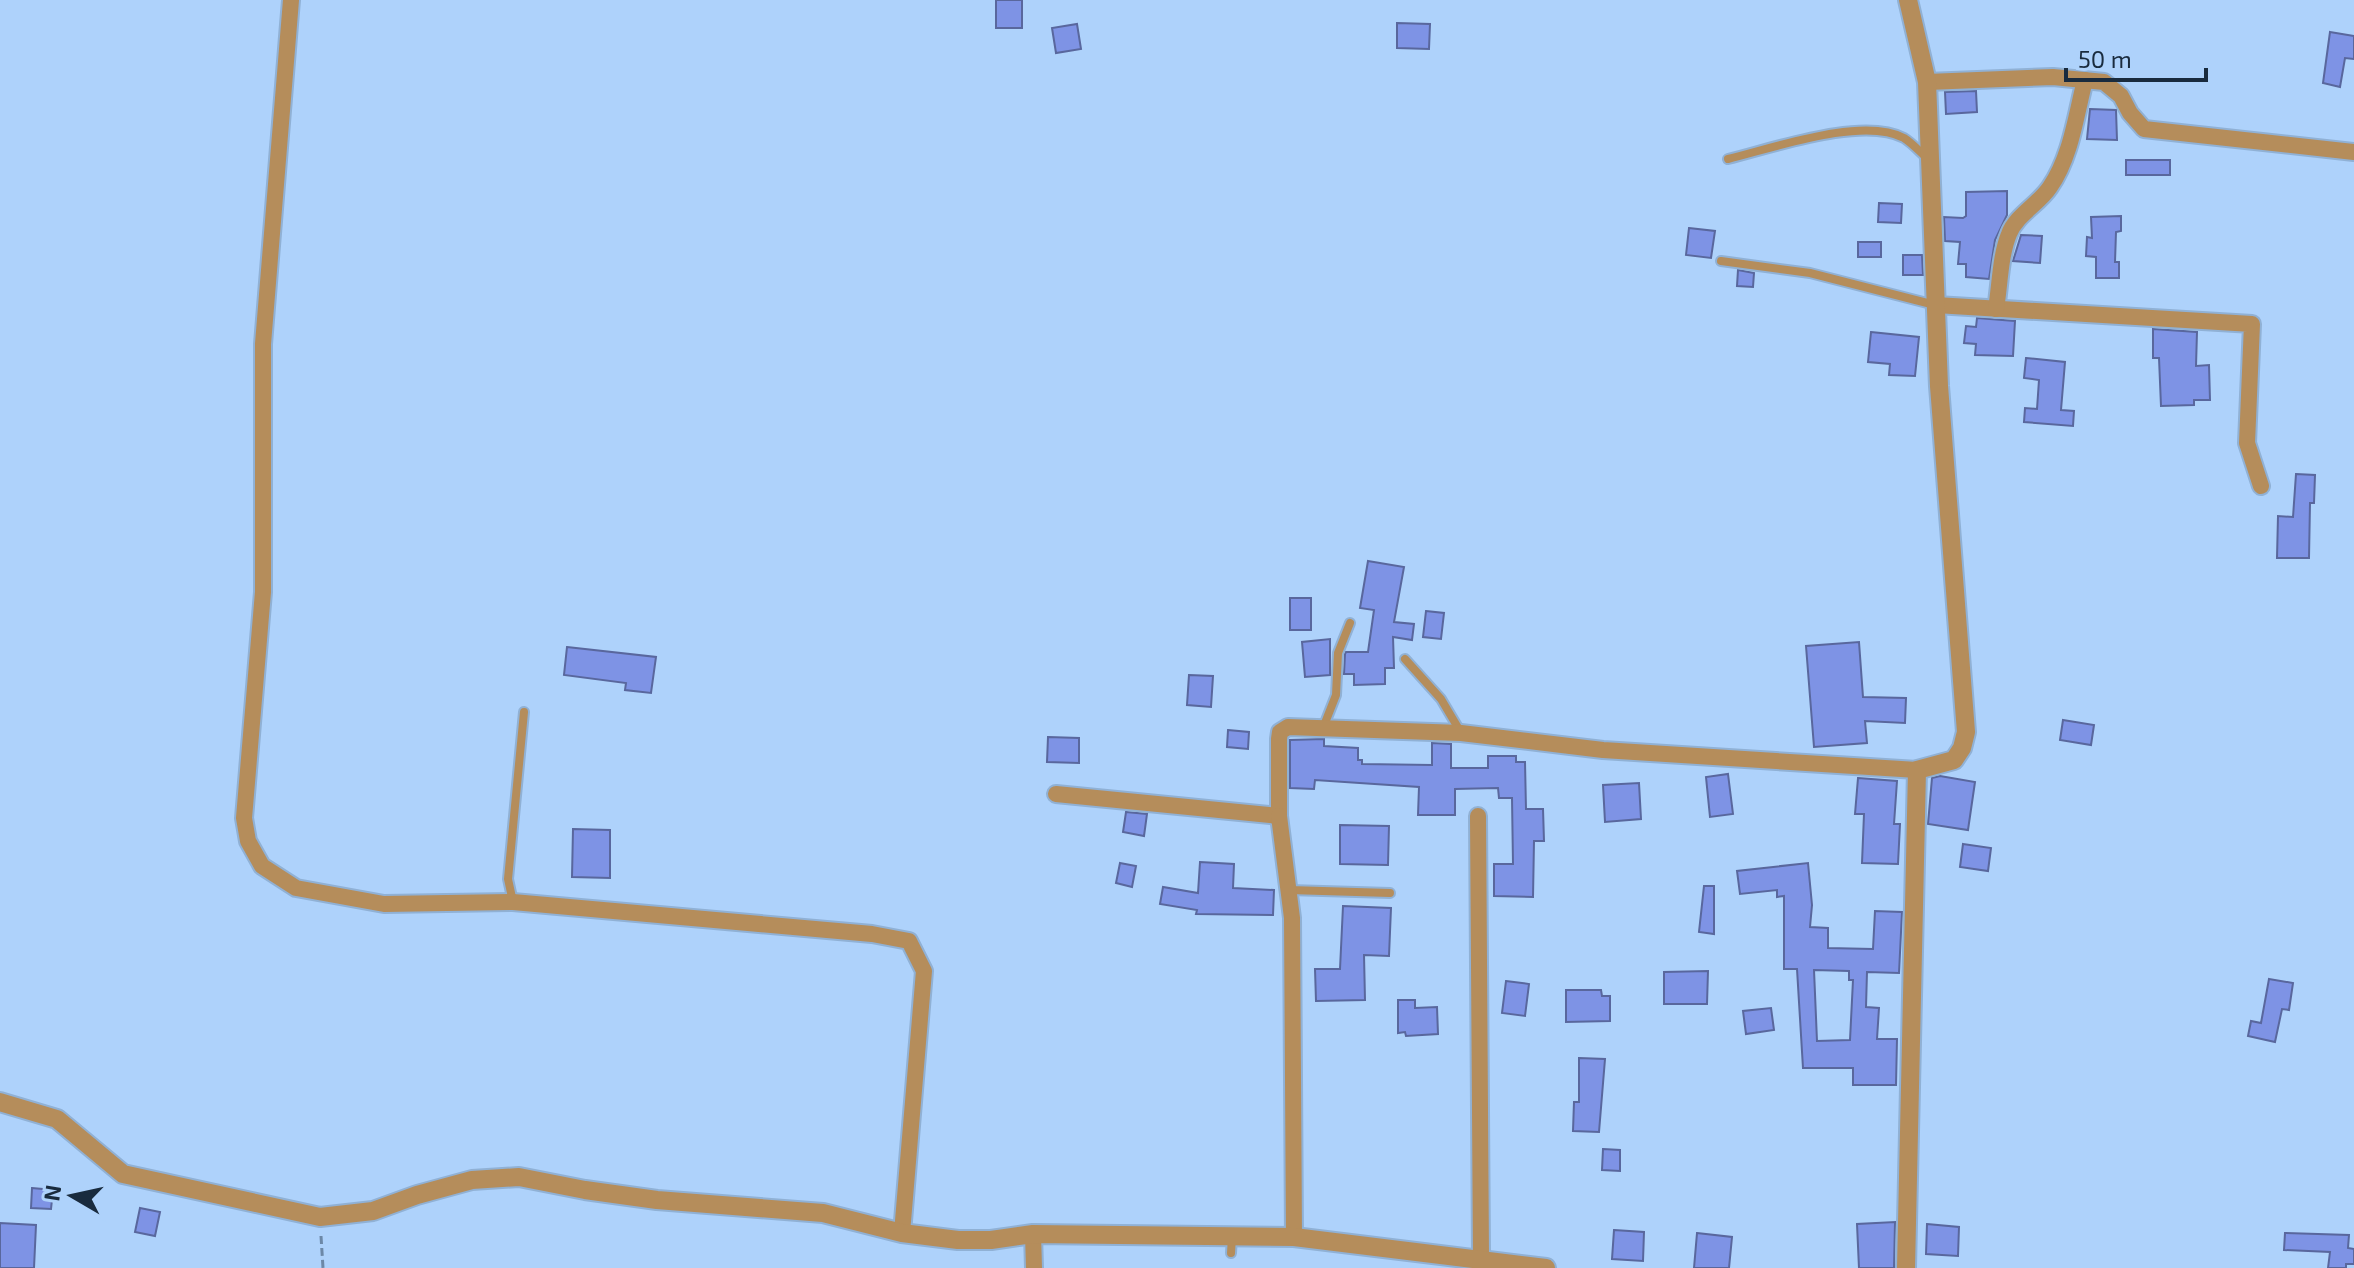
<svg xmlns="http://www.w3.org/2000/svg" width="2354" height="1268" font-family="'Exo 2',sans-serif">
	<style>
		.building { fill: #7e93e5; stroke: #59679d; stroke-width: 2; fill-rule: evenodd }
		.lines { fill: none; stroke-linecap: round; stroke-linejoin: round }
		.service-casing { stroke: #90b1d5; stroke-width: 12 }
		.minor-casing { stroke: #90b1d5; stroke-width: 20 }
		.tertiary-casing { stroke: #90b1d5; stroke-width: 22 }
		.path { stroke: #6c88a7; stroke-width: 3; stroke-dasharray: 8 4; stroke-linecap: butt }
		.service { stroke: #b58d5b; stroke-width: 8 }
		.minor { stroke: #b58d5b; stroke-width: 16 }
		.tertiary { stroke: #b58d5b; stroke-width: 18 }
	</style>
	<rect width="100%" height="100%" fill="#aed2fb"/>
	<g class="building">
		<rect x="996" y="0" width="26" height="28"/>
		<polygon points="1397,23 1430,24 1429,49 1397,48"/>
		<polygon points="1077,24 1081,49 1056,53 1052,28"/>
		<polygon points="2330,32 2354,36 2354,59 2345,58 2340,87 2323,83"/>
		<polygon points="1976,91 1977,112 1946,114 1945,92"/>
		<polygon points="2090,109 2116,110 2117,140 2087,139"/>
		<rect x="2126" y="160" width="44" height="15"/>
		<polygon points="2007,191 2007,215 1995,240 1989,279 1966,277 1966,264 1958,264 1960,242 1945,241 1944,217 1963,218 1966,216 1966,192"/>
		<polygon points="1879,203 1902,204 1901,223 1878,222"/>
		<polygon points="2121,216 2121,231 2116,232 2115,262 2119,262 2119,278 2096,278 2096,257 2086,256 2087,237 2092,238 2091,217"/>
		<polygon points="1689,228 1715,231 1711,258 1686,255"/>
		<polygon points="2021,235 2042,236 2040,263 2013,261"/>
		<rect x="1858" y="242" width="23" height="15"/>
		<polygon points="1903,255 1922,255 1923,275 1903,275"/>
		<polygon points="1738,270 1754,273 1753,287 1737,286"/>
		<polygon points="1977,318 2015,321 2013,356 1975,355 1976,344 1964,343 1966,326 1976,327"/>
		<polygon points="2153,329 2197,332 2196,366 2209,365 2210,400 2194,400 2194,405 2161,406 2159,358 2153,358"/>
		<polygon points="1871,332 1919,337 1915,376 1889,375 1890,364 1868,362"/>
		<polygon points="2026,358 2065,362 2061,410 2074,411 2073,426 2024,422 2025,408 2037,409 2039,380 2024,378"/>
		<polygon points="2296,474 2315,475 2314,503 2310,503 2309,558 2277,558 2278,516 2293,517"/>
		<polygon points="1368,561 1404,567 1394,622 1414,624 1412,640 1393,637 1394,668 1385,668 1385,684 1354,685 1354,674 1344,674 1345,654 1346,652 1368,652 1374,610 1360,608"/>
		<rect x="1290" y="598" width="21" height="32"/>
		<polygon points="1426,611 1444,613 1441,639 1423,637"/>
		<polygon points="1330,639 1330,675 1305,677 1302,642"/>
		<polygon points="1859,642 1863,697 1906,698 1905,723 1865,721 1867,743 1814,747 1806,646"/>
		<polygon points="567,647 656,657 651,693 625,690 626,683 564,675"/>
		<polygon points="1189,675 1213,676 1211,707 1187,705"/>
		<polygon points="2063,720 2094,725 2091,745 2060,740"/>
		<polygon points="1228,730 1249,732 1248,749 1227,747"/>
		<polygon points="1048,737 1079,738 1079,763 1047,762"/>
		<polygon points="1324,739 1324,746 1358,748 1358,760 1362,760 1362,764 1432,765 1432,743 1451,744 1451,768 1488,768 1488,756 1516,756 1516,762 1525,762 1526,809 1543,809 1544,841 1534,841 1533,897 1494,896 1494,864 1513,864 1512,798 1499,798 1498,788 1455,789 1455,815 1418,815 1419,787 1315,780 1314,789 1290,788 1290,740"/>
		<polygon points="1728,774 1733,814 1710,817 1706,777"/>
		<polygon points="1940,776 1975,782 1968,830 1928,824 1932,778"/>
		<polygon points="1858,778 1897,781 1894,824 1900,824 1898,864 1862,863 1864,814 1855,814"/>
		<polygon points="1639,783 1641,819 1605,822 1603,785"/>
		<polygon points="1126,812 1147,814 1144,836 1123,832"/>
		<polygon points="1340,825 1389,826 1388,865 1340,864"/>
		<polygon points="573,829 610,830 610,878 572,877"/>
		<polygon points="1963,844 1991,848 1988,871 1960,867"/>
		<polygon points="1200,862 1234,864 1233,888 1274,890 1273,915 1196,914 1197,910 1160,904 1163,887 1198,893"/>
		<polygon points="1120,863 1136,866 1132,887 1116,883"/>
		<path d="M1808,863l4,42 -2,22 18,1v20l45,1 2,-38 27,1 -3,61 -32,-1 -1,35 13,1 -2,31h20l-1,46h-43v-17h-50l-6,-99h-13v-73l-7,1v-7l-37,4 -3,-23zM1814,970l35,1v9h4l-3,60 -33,1z"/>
		<polygon points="1704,886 1714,886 1714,934 1699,932"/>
		<polygon points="1343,906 1391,908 1389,956 1364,955 1365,1000 1316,1001 1315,969 1340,969"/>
		<polygon points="1708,971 1707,1004 1664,1004 1664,972"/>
		<polygon points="2269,979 2293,983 2289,1010 2282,1009 2275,1042 2248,1036 2251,1021 2261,1023"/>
		<polygon points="1506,981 1529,984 1525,1016 1502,1013"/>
		<polygon points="1566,990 1601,990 1602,996 1610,996 1610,1021 1566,1022"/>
		<polygon points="1398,1000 1415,1000 1415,1008 1437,1007 1438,1034 1406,1036 1405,1032 1398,1033"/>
		<polygon points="1771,1008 1774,1030 1746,1034 1743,1011"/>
		<polygon points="1579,1058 1605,1059 1599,1132 1573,1131 1574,1102 1579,1102"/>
		<polygon points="1603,1149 1620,1150 1620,1171 1602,1170"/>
		<polygon points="32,1188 53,1190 51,1209 31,1208"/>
		<polygon points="140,1208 160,1212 155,1236 135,1232"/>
		<polygon points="1895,1222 1894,1268 1859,1268 1857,1224"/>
		<polygon points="0,1223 36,1225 34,1268 0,1268"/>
		<polygon points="1927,1224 1959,1227 1958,1256 1926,1254"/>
		<polygon points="1614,1230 1644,1232 1643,1261 1612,1259"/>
		<polygon points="1697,1233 1732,1237 1729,1268 1694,1268"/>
		<polygon points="2285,1233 2349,1235 2348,1248 2354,1249 2354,1264 2346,1264 2346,1268 2328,1268 2330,1252 2284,1250"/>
	</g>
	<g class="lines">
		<g class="service-casing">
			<g id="service">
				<path d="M1728,159c45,-11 135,-43 176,-21 8,5 16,14 23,20"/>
				<polyline points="1721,261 1810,273 1935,305"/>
				<polyline points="1405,659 1441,699 1460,731"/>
				<polyline points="1323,728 1336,695 1338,653 1350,623"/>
				<polyline points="1289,890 1390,893"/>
				<polyline points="513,902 508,879 524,712"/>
				<polyline points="1231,1253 1232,1237"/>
			</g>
		</g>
		<g class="minor-casing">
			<g id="minor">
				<polyline points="291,0 263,344 263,592 244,818 248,841 262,866 296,888 384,904 513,902 872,934 909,941 924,971 902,1233"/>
				<polyline points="1927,82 2053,77 2104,82 2121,96 2130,113 2144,129 2354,152"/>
				<polyline points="1936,305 2252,324 2247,443 2261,486"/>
				<path d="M1996,309c4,-24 4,-53 13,-75 7,-19 30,-30 41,-47 21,-30 26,-72 35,-107"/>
				<polyline points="1056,794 1279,816 1279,739 1280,732 1288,727 1461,733 1603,750 1917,770"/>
				<polyline points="1279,816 1292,918 1294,1237"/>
				<polyline points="1478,816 1481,1258"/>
				<polyline points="1033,1234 1034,1268"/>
			</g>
		</g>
		<g class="tertiary-casing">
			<g id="tertiary">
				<polyline points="0,1102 57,1119 123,1174 320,1217 373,1211 417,1195 472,1180 519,1177 585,1190 657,1200 823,1213 902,1233 958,1240 991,1240 1033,1234 1294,1237 1546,1268"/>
				<polyline points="1906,1268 1917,770 1954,760 1962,748 1966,732 1939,386 1927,82 1908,0"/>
			</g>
		</g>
		<polyline class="path" points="321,1236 323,1268"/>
		<use href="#service" class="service"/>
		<use href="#minor" class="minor"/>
		<use href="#tertiary" class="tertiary"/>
	</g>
	<g transform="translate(72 1196) rotate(279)" stroke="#aed2fb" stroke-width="6" paint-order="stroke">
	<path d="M0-6L14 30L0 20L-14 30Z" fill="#192b3e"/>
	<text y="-12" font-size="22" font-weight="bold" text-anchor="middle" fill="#192b3e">N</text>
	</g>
	<path d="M2066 68v12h140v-12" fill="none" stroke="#192b3e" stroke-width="4"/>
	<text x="2078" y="68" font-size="24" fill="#192b3e" stroke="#aed2fb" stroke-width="6" paint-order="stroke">50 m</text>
</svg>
